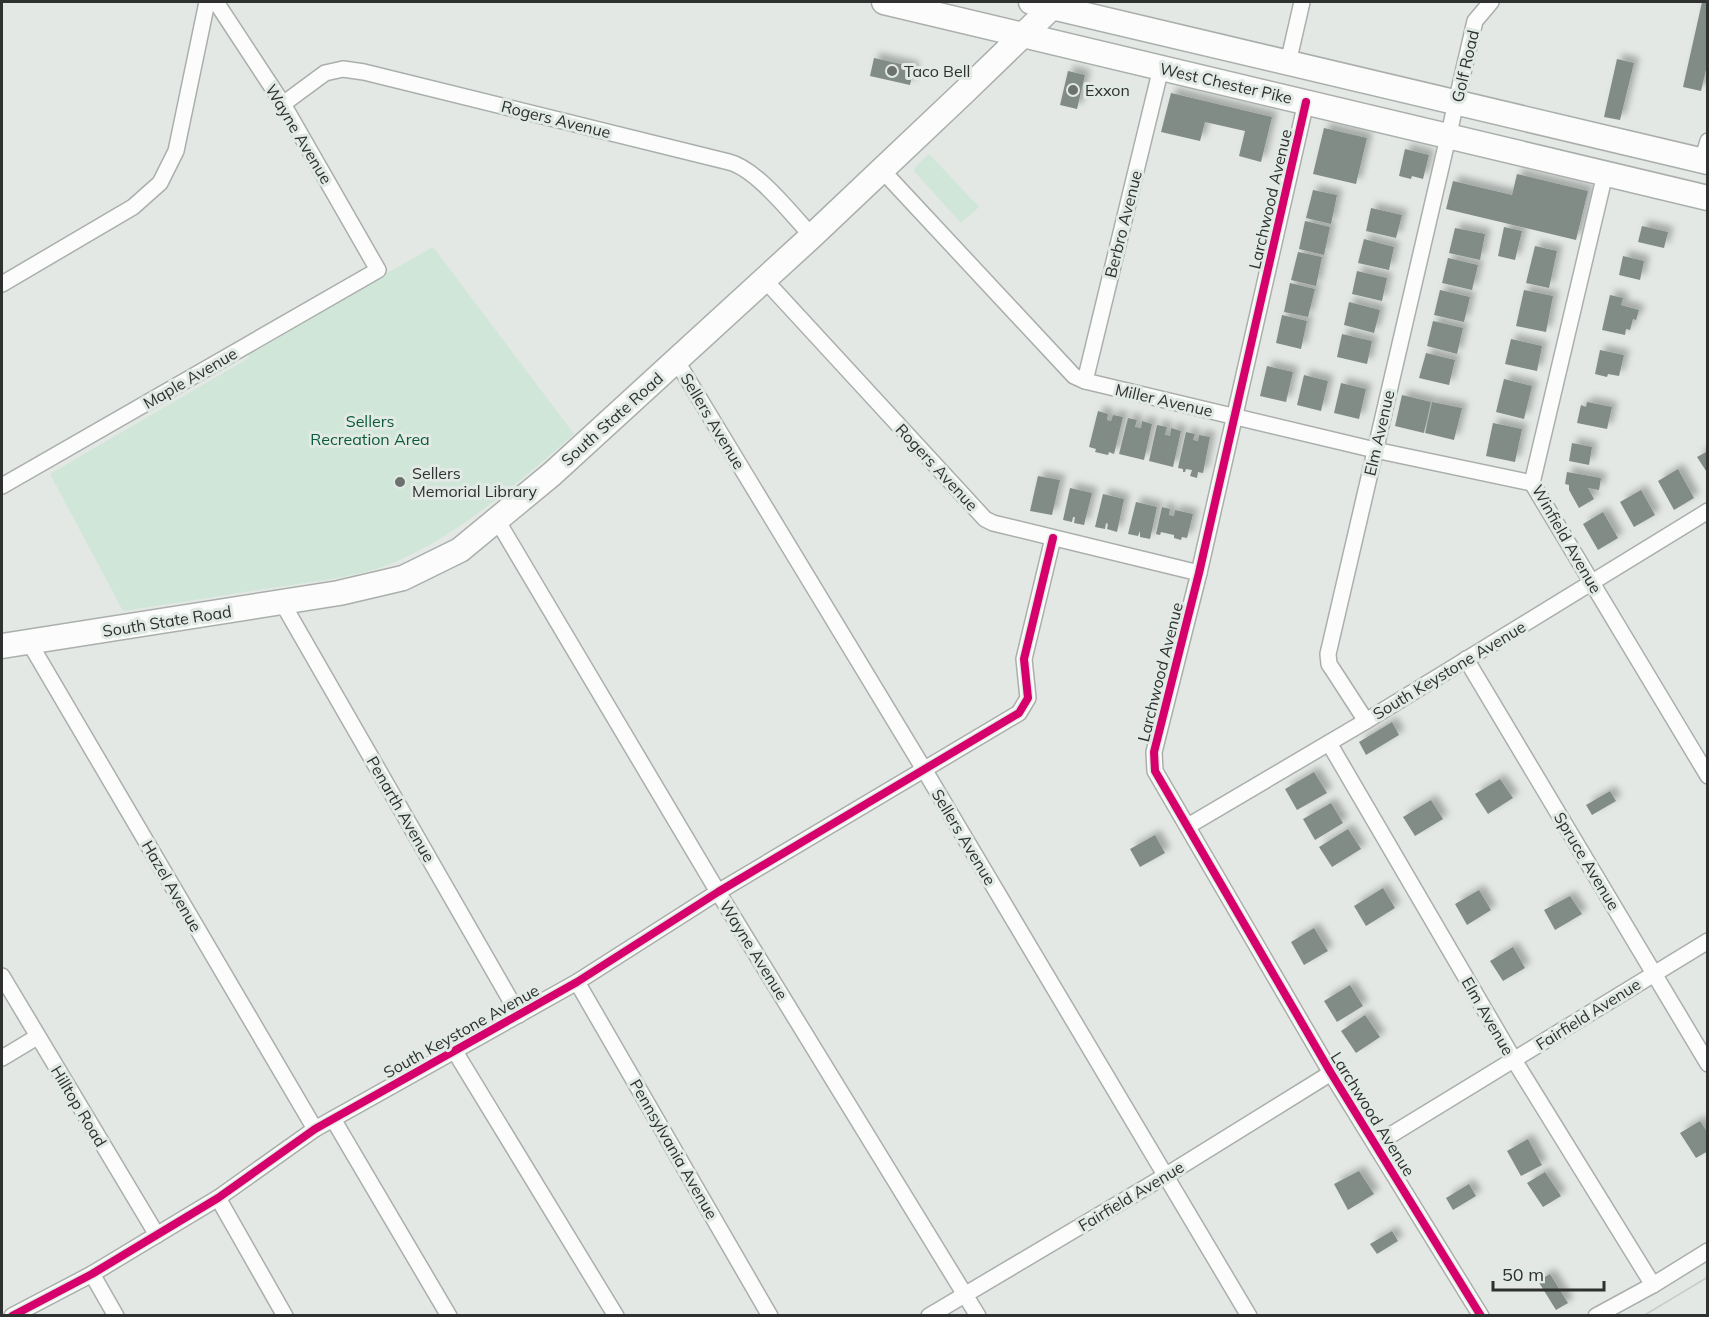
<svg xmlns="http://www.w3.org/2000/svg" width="1709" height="1317" font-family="Mulish,sans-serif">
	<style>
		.green { fill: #cfe6d8 }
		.building { fill: #828c87; filter: url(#shadow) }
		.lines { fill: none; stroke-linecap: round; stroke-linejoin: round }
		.street-casing { stroke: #abafac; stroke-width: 18 }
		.primary-casing { stroke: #abafac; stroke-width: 27 }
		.street { stroke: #fbfcfb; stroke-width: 15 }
		.primary { stroke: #fbfcfb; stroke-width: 24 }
		.tram { stroke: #cacccb; stroke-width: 1.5 }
		.cycleway-casing { stroke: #e1eae5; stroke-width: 11 }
		.cycleway { stroke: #d6006c; stroke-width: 8 }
		.poi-dot { fill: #6d716f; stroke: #e1eae5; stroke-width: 2 }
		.labels { text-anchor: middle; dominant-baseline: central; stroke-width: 6; stroke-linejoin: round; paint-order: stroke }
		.street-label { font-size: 16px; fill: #2e312f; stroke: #e1eae5 }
		.poi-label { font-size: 16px; fill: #2e312f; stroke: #e1eae5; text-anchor: start }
		.park-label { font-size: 16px; fill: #0d5a3b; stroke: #e1eae5 }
	</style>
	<defs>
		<filter id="shadow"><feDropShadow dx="5.5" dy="-5.5" stdDeviation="3" flood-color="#0004"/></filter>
	</defs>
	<rect width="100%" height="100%" fill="#e3e8e5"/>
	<g class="green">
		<polygon points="929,154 979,207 961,223 914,171 914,168"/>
		<path d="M433,247l141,187c-52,46 -128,112 -195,134 -33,10 -68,14 -103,19 -51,8 -102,16 -153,24l-73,-137 199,-116 -2,-5z"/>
	</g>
	<g class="building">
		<polygon points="1702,2 1708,2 1708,61 1701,91 1683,87"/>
		<polygon points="874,58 914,67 910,85 870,76"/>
		<polygon points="1617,59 1634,63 1620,120 1604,117"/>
		<polygon points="1068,71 1085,75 1077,109 1060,105"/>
		<polygon points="1171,93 1272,117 1261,162 1239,156 1245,131 1205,122 1200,141 1161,132"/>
		<polygon points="1324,128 1367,138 1356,184 1313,174"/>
		<polygon points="1405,149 1429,155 1423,179 1412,176 1411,179 1399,176"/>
		<polygon points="1517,174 1588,191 1576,240 1446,209 1453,181 1512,195"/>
		<polygon points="1313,190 1337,195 1331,224 1306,218"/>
		<polygon points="1371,208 1402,215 1396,238 1366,231"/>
		<polygon points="1305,221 1330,227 1324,255 1299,249"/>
		<polygon points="1642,226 1668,232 1664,248 1638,242"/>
		<polygon points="1504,227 1522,231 1515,260 1498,256"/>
		<polygon points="1455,228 1485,234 1480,260 1449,253"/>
		<polygon points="1364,239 1394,247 1389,270 1358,263"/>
		<polygon points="1535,246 1557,251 1549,288 1526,283"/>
		<polygon points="1298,252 1322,257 1316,286 1291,280"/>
		<polygon points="1623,256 1644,261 1640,280 1619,275"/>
		<polygon points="1448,258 1478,265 1472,290 1442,283"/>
		<polygon points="1357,271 1387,278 1382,301 1352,294"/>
		<polygon points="1290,283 1315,289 1308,317 1284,312"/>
		<polygon points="1440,290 1470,297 1464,322 1434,315"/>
		<polygon points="1524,290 1553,296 1546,332 1516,326"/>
		<polygon points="1610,295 1623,298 1621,305 1639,310 1636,320 1633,319 1630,330 1626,329 1625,335 1602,330"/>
		<polygon points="1349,302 1380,310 1374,333 1344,325"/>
		<polygon points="1282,315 1307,321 1301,349 1276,343"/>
		<polygon points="1433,321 1463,328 1457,354 1427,346"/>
		<polygon points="1342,334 1372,341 1367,364 1337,357"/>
		<polygon points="1511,339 1542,346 1537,371 1505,364"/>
		<polygon points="1600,350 1624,355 1619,376 1608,374 1607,377 1595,374"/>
		<polygon points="1426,353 1455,360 1449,385 1419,378"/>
		<polygon points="1267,366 1293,372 1286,402 1260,396"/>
		<polygon points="1304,375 1328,381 1321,411 1297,405"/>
		<polygon points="1504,379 1532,386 1524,419 1496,412"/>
		<polygon points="1341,383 1366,389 1359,419 1334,413"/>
		<polygon points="1402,395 1431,402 1424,433 1395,426"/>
		<polygon points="1432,402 1462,408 1454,440 1425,433"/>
		<polygon points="1587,402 1612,407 1607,429 1577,423 1581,405 1586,407"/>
		<polygon points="1098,411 1108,414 1107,420 1111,421 1113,415 1123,417 1114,454 1109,452 1108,455 1095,452 1096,449 1089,447"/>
		<polygon points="1128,418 1137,420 1135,427 1141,428 1142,421 1152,424 1144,460 1119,454"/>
		<polygon points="1493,423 1522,429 1515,462 1486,456"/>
		<polygon points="1157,425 1167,427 1165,435 1167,435 1170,436 1171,428 1181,431 1173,467 1149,461"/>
		<polygon points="1186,432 1195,434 1193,440 1198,441 1199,435 1210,437 1203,473 1198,472 1197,478 1190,476 1192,470 1186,469 1185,472 1183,472 1183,469 1178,468"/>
		<polygon points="1572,443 1592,447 1589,465 1569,461"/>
		<polygon points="1708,451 1708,474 1697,457"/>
		<polygon points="1678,469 1694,498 1674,510 1658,481"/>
		<polygon points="1567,472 1601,478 1599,490 1588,488 1594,499 1579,508 1569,490 1569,485 1565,484"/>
		<polygon points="1038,476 1060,480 1052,515 1030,511"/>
		<polygon points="1070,488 1092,493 1084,525 1074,523 1075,517 1073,517 1072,522 1063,520"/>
		<polygon points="1641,490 1655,515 1634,527 1620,502"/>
		<polygon points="1103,494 1124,499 1117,532 1107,529 1108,524 1106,523 1105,529 1095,527"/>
		<polygon points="1136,502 1157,507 1150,539 1140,537 1140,531 1138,536 1128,534"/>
		<polygon points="1162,507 1170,509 1169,515 1174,516 1175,510 1193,514 1187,538 1182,537 1181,540 1174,538 1174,535 1161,532 1160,535 1156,534"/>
		<polygon points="1603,512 1618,538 1598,550 1583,524"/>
		<polygon points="1392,722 1399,735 1366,755 1359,742"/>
		<polygon points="1314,772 1327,793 1297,810 1285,789"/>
		<polygon points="1500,779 1513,798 1488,814 1475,794"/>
		<polygon points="1610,791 1616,801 1592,815 1586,805"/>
		<polygon points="1431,800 1443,819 1415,836 1403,817"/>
		<polygon points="1331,803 1343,823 1315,840 1303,819"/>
		<polygon points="1348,829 1361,849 1332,867 1319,847"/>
		<polygon points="1155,835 1165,853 1140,867 1130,849"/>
		<polygon points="1383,888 1395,908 1366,926 1354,906"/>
		<polygon points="1479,890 1491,910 1467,925 1455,904"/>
		<polygon points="1570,896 1582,914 1555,930 1544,910"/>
		<polygon points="1314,928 1328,951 1304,965 1291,942"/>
		<polygon points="1513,947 1525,968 1503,981 1490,961"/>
		<polygon points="1350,985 1363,1006 1337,1022 1324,1001"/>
		<polygon points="1365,1015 1380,1037 1356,1053 1341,1031"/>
		<polygon points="1700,1121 1708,1133 1708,1151 1696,1158 1680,1133"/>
		<polygon points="1528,1139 1542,1165 1521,1176 1507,1151"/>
		<polygon points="1359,1171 1374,1194 1348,1210 1334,1184"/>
		<polygon points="1545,1172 1561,1196 1543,1207 1527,1183"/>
		<polygon points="1469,1184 1476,1196 1453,1210 1446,1198"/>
		<polygon points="1392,1231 1398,1241 1377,1254 1370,1244"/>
		<polygon points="1550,1274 1568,1303 1556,1310 1538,1281"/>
	</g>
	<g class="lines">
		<g class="street-casing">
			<g id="street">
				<polyline points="1288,63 1302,2"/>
				<polyline points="1306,102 1199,573 1154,752 1155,771 1331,1073 1481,1316"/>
				<path d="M283,104l42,-31 18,-4 21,3 365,90c28,7 63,53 83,74"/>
				<polyline points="1702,161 1708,141"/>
				<polyline points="881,169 1074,376 1085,381 1375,450 1532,483"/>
				<polyline points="1605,174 1532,483 1708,776"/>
				<polyline points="764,279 985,519 993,523 1199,573"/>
				<polyline points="2,284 133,207 160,183 176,151 207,2"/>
				<polyline points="676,360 925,771 1249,1316"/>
				<polyline points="1085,381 1161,68"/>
				<polyline points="2,486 378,270 283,104 216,2"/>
				<polyline points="497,520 718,892 978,1316"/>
				<polyline points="283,604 519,1015"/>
				<polyline points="29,642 315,1129"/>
				<polyline points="1466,659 1708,1064"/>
				<polyline points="1366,721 1333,670 1329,664 1328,654 1475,21 1491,2"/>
				<polyline points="1329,743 1514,1060 1653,1285"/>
				<polyline points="1188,826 1366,721 1708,511"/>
				<polyline points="2,976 157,1235"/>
				<polyline points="577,982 770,1316"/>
				<polyline points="454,1050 616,1316"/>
				<polyline points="2,1058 37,1037"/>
				<polyline points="333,1119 449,1316"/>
				<polyline points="1376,1144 1708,941"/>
				<polyline points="218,1198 285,1316"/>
				<polyline points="92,1274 116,1316"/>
				<polyline points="12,1316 92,1274 218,1198 315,1129 577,982 718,892 1019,713 1028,698 1024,659 1053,538"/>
				<polyline points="929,1316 1165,1176 1331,1073"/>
				<polyline points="1596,1316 1653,1285 1708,1251"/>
			</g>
		</g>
		<g class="primary-casing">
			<g id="primary">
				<polyline points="884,2 1708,198"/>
				<polyline points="1031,2 1708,162"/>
				<polyline points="2,646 339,593 403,578 460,550 552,474 812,236 962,94 1052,7"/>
			</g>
		</g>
		<use href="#street" class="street"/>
		<use href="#primary" class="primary"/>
		<polyline class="tram" points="1643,1316 1708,1277"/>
		<g class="cycleway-casing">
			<g id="cycleway">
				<polyline points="1306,102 1199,573 1154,752 1155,771 1331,1073 1481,1316"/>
				<polyline points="12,1316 92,1274 218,1198 315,1129 577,982 718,892 1019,713 1028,698 1024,659 1053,538"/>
			</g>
		</g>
		<use href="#cycleway" class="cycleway"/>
	</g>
	<g class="poi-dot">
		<circle cx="892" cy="71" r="6"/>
		<circle cx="1073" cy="90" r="6"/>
		<circle cx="400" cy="482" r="6"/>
	</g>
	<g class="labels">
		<g class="street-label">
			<text transform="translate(1465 66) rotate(-77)">Golf Road</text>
			<text transform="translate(1226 83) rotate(13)">West Chester Pike</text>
			<text transform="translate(556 119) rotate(14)">Rogers Avenue</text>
			<text transform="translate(299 134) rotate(59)">Wayne Avenue</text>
			<text transform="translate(1270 199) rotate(-77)">Larchwood Avenue</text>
			<text transform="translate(1123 224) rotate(-76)">Berbro Avenue</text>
			<text transform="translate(190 378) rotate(-30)">Maple Avenue</text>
			<text transform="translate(1164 400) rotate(13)">Miller Avenue</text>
			<text transform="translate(612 419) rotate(-42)">South State Road</text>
			<text transform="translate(713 421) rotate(59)">Sellers Avenue</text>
			<text transform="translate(1379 433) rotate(-77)">Elm Avenue</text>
			<text transform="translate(937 467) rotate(47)">Rogers Avenue</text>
			<text transform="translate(1567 539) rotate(60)">Winfield Avenue</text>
			<text transform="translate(167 621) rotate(-9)">South State Road</text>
			<text transform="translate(1449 670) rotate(-31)">South Keystone Avenue</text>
			<text transform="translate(1160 672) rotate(-76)">Larchwood Avenue</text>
			<text transform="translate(401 809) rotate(60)">Penarth Avenue</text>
			<text transform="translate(964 837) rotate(59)">Sellers Avenue</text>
			<text transform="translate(1587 861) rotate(59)">Spruce Avenue</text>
			<text transform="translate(172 886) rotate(60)">Hazel Avenue</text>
			<text transform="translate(754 950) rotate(58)">Wayne Avenue</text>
			<text transform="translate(1588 1014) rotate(-32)">Fairfield Avenue</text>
			<text transform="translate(1488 1016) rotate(60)">Elm Avenue</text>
			<text transform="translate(461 1031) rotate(-29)">South Keystone Avenue</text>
			<text transform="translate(79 1106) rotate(59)">Hilltop Road</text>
			<text transform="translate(1373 1114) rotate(58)">Larchwood Avenue</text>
			<text transform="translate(674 1149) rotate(60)">Pennsylvania Avenue</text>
			<text transform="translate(1131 1196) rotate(-31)">Fairfield Avenue</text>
		</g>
		<g class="poi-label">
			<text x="904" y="71">Taco Bell</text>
			<text x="1085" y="90">Exxon</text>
			<text x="412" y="473">Sellers<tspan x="412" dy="18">Memorial Library</tspan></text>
		</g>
		<g class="park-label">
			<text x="370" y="421">Sellers<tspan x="370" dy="18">Recreation Area</tspan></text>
		</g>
	</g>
	<rect width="1709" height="1317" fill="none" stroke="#2e312f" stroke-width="6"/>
	<path d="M1493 1281v9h111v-9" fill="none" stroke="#2e312f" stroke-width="3"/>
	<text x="1502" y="1281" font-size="18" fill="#2e312f" stroke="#e1eae5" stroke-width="4.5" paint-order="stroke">50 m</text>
</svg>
